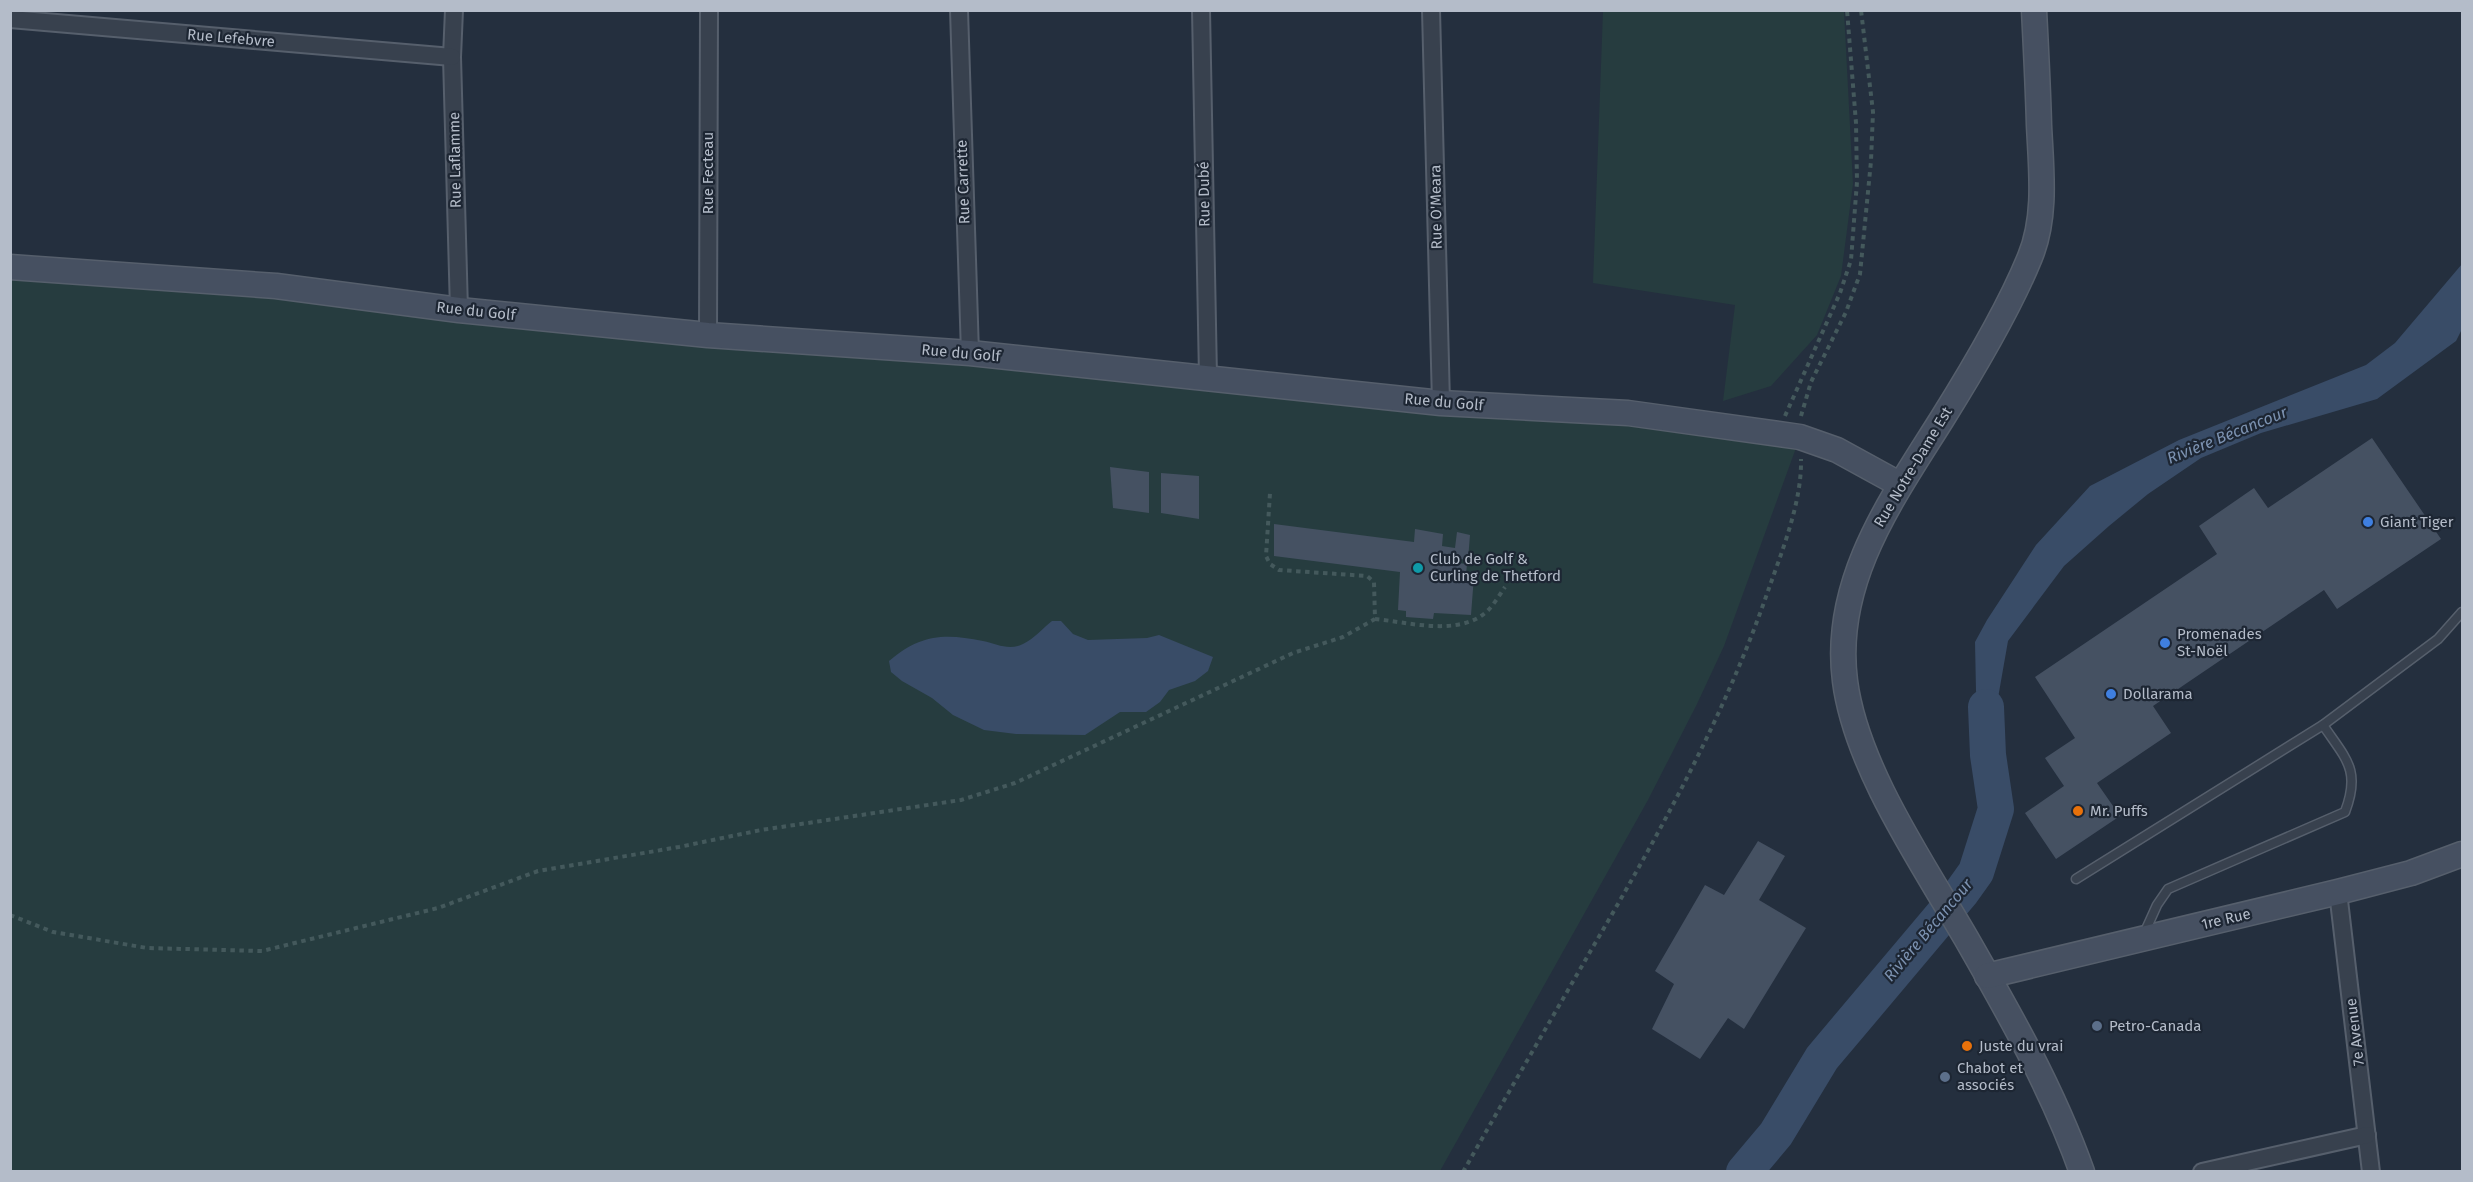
<svg xmlns="http://www.w3.org/2000/svg" width="2473" height="1182" font-family="'Fira Sans',sans-serif">
	<style>
		.green { fill: #263c3f }
		.water { fill: #394c67 }
		.lines { fill: none; stroke-linecap: round; stroke-linejoin: round }
		.river { stroke: #394c67; stroke-width: 36 }
		.building { fill: #455162 }
		.lane-casing { stroke: #565f6c; stroke-width: 11 }
		.street-casing { stroke: #565f6c; stroke-width: 20 }
		.secondary-casing { stroke: #565f6c; stroke-width: 27 }
		.path { stroke: #44595c; stroke-width: 4; stroke-dasharray: 4.5 4.5; stroke-linecap: butt }
		.lane { stroke: #38414e; stroke-width: 8 }
		.street { stroke: #38414e; stroke-width: 16 }
		.secondary { stroke: #465061; stroke-width: 24 }
		.shop-dot { fill: #3f7fe0; stroke: #1d2633; stroke-width: 2 }
		.culture-dot { fill: #0f9aa8; stroke: #1d2633; stroke-width: 2 }
		.food-dot { fill: #e8710a; stroke: #1d2633; stroke-width: 2 }
		.service-dot { fill: #5c6f8a; stroke: #1d2633; stroke-width: 2 }
		.labels { text-anchor: middle; dominant-baseline: central; stroke-width: 4.5; stroke-linejoin: round; paint-order: stroke }
		.street-label { font-size: 15px; fill: #b4bcc9; stroke: #1d2633 }
		.poi-label { font-size: 15px; fill: #b4bcc9; stroke: #1d2633; text-anchor: start }
		.water-label { font-size: 16px; font-style: italic; fill: #7c92b1; stroke: #1d2633 }
	</style>
	<rect width="100%" height="100%" fill="#242f3e"/>
	<g class="green">
		<polygon points="1603,11 1844,11 1853,184 1841,276 1817,335 1771,386 1723,401 1735,305 1593,283"/>
		<polygon points="10,267 1800,437 1724,646 1697,704 1648,800 1440,1171 11,1171"/>
	</g>
	<g class="water">
		<polygon points="2462,264 2462,329 2456,341 2377,399 2261,433 2201,458 2148,494 2109,526 2064,566 2008,641 1988,755 1976,691 1975,642 1987,620 2036,545 2090,486 2179,440 2366,365 2395,343"/>
		<path d="M1052,621h9l12,13 15,6 59,-2 12,-3 54,22 -5,14 -13,10 -26,9 -9,12 -14,10h-26l-35,23 -69,-1 -32,-4 -31,-15 -21,-17 -30,-17 -11,-9 -2,-11c31,-27 56,-28 94,-20 14,3 26,10 40,3 11,-5 20,-16 29,-23z"/>
	</g>
	<g class="lines">
		<polyline class="river" points="1744,1172 1776,1134 1822,1058 1961,893 1976,872 1996,809 1988,755 1986,707"/>
	</g>
	<g class="building">
		<polygon points="2372,438 2441,539 2337,609 2324,590 2153,706 2171,733 2097,783 2120,816 2056,859 2025,813 2064,786 2045,758 2075,738 2035,677 2217,554 2199,526 2254,488 2268,508"/>
		<polygon points="1110,467 1149,472 1149,513 1113,508"/>
		<polygon points="1161,473 1199,476 1199,519 1161,513"/>
		<polygon points="1274,524 1414,542 1415,529 1443,534 1442,546 1455,548 1457,532 1470,535 1468,560 1459,559 1458,563 1467,564 1466,575 1474,576 1471,615 1434,613 1433,619 1406,617 1406,611 1398,610 1400,572 1274,556"/>
		<polygon points="1758,841 1785,856 1759,900 1806,928 1744,1029 1728,1018 1700,1059 1652,1029 1674,984 1655,971 1705,885 1724,895"/>
	</g>
	<g class="lines">
		<g class="lane-casing">
			<g id="lane">
				<polyline points="2076,879 2323,725 2438,639 2462,612"/>
				<path d="M2143,936l14,-31 11,-16 177,-77c16,-42 1,-53 -22,-87"/>
			</g>
		</g>
		<g class="street-casing">
			<g id="street">
				<polyline points="454,10 452,57 459,310"/>
				<polyline points="959,10 970,353"/>
				<polyline points="1201,10 1208,377"/>
				<polyline points="1431,10 1441,403"/>
				<polyline points="10,19 452,57"/>
				<polyline points="708,335 709,10"/>
				<polyline points="2338,892 2371,1172"/>
				<polyline points="2202,1172 2367,1135"/>
			</g>
		</g>
		<g class="secondary-casing">
			<g id="secondary">
				<path d="M2034,10c2,39 4,77 5,115 2,43 8,91 -9,132 -21,52 -58,114 -88,162 -50,80 -110,162 -97,262 11,86 78,183 121,257 43,75 87,152 116,234"/>
				<polyline points="10,267 276,286 459,310 708,335 970,353 1441,403 1628,413 1800,437 1837,450 1899,484"/>
				<polyline points="1987,976 2338,892 2411,873 2462,854"/>
			</g>
		</g>
		<g class="path">
			<polyline points="1785,416 1840,293 1851,260 1857,182 1856,123 1847,10"/>
			<polyline points="1801,416 1811,382 1846,312 1860,274 1871,161 1873,112 1861,10"/>
			<path d="M1375,619c32,3 77,16 106,-3 10,-6 17,-19 24,-29"/>
			<polyline points="10,915 53,932 147,948 262,951 438,908 538,871 679,847 761,830 961,800 1015,783 1293,653 1343,637 1375,619 1374,582 1367,576 1279,570 1270,564 1266,556 1270,493"/>
			<path d="M1463,1172c42,-74 85,-147 127,-220 68,-116 134,-234 178,-361 14,-40 34,-89 33,-132"/>
		</g>
		<use href="#lane" class="lane"/>
		<use href="#street" class="street"/>
		<use href="#secondary" class="secondary"/>
	</g>
	<g class="shop-dot">
		<circle cx="2368" cy="522" r="6"/>
		<circle cx="2165" cy="643" r="6"/>
		<circle cx="2111" cy="694" r="6"/>
	</g>
	<circle class="culture-dot" cx="1418" cy="568" r="6"/>
	<g class="food-dot">
		<circle cx="2078" cy="811" r="6"/>
		<circle cx="1967" cy="1046" r="6"/>
	</g>
	<g class="service-dot">
		<circle cx="2097" cy="1026" r="6"/>
		<circle cx="1945" cy="1077" r="6"/>
	</g>
	<g class="labels">
		<g class="street-label">
			<text transform="translate(231 38) rotate(5)">Rue Lefebvre</text>
			<text transform="translate(455 160) rotate(-91)">Rue Laflamme</text>
			<text transform="translate(708 173) rotate(-90)">Rue Fecteau</text>
			<text transform="translate(963 182) rotate(-92)">Rue Carrette</text>
			<text transform="translate(1204 194) rotate(-91)">Rue Dubé</text>
			<text transform="translate(1436 207) rotate(-91)">Rue O'Meara</text>
			<text transform="translate(476 311) rotate(6)">Rue du Golf</text>
			<text transform="translate(961 353) rotate(5)">Rue du Golf</text>
			<text transform="translate(1444 402) rotate(5)">Rue du Golf</text>
			<text transform="translate(1913 467) rotate(-59)">Rue Notre-Dame Est</text>
			<text transform="translate(2226 919) rotate(-13)">1re Rue</text>
			<text transform="translate(2355 1032) rotate(-97)">7e Avenue</text>
		</g>
		<g class="poi-label">
			<text x="2380" y="522">Giant Tiger</text>
			<text x="1430" y="559">Club de Golf &amp;<tspan x="1430" dy="17">Curling de Thetford</tspan></text>
			<text x="2177" y="634">Promenades<tspan x="2177" dy="17">St-Noël</tspan></text>
			<text x="2123" y="694">Dollarama</text>
			<text x="2090" y="811">Mr. Puffs</text>
			<text x="2109" y="1026">Petro-Canada</text>
			<text x="1979" y="1046">Juste du vrai</text>
			<text x="1957" y="1068">Chabot et<tspan x="1957" dy="17">associés</tspan></text>
		</g>
		<g class="water-label">
			<text transform="translate(2227 435) rotate(-22)">Rivière Bécancour</text>
			<text transform="translate(1928 930) rotate(-50)">Rivière Bécancour</text>
		</g>
	</g>
	<rect width="2473" height="1182" fill="none" stroke="#b4bcc9" stroke-width="24"/>
</svg>
